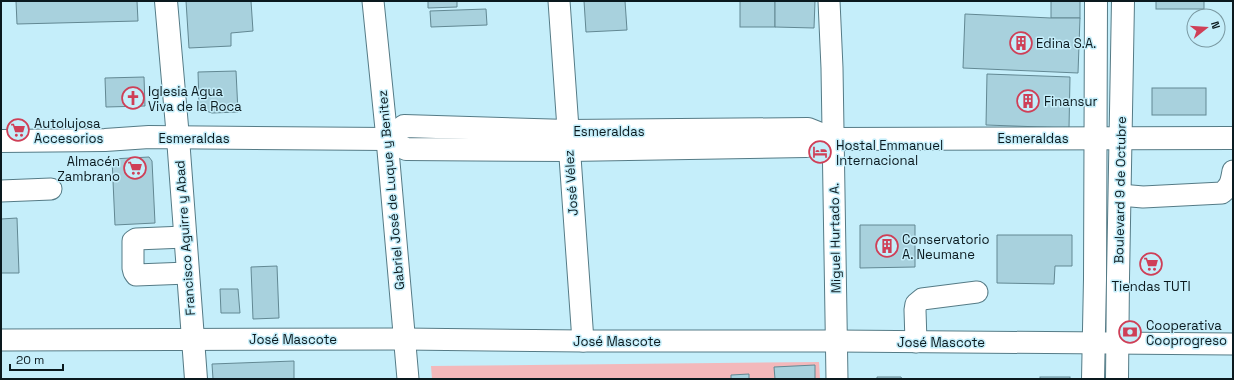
<svg xmlns="http://www.w3.org/2000/svg" width="1234" height="380" font-family="'Space Grotesk',sans-serif">
	<style>
		.park { fill: #f3b8bb }
		.building { fill: #a8d1dd; stroke: #628893 }
		.lines { fill: none; stroke-linecap: round; stroke-linejoin: round }
		.minor-casing { stroke: #557b86; stroke-width: 23 }
		.major-casing { stroke: #557b86; stroke-width: 24 }
		.minor { stroke: #fff; stroke-width: 21 }
		.major { stroke: #fff; stroke-width: 22 }
		.labels { text-anchor: middle; dominant-baseline: central; stroke-width: 3; stroke-linejoin: round; paint-order: stroke }
		.poi-label { font-size: 13px; fill: #0a191e; stroke: #c5eefa; text-anchor: start }
		.street-label { font-size: 13px; fill: #0a191e; stroke: #c5eefa }
	</style>
	<rect width="100%" height="100%" fill="#c5eefa"/>
	<polygon class="park" points="819,362 820,379 432,379 431,366"/>
	<g class="building">
		<polygon points="16,1 137,1 138,21 17,24"/>
		<polygon points="186,1 251,1 253,31 231,33 231,46 189,48"/>
		<polygon points="428,1 457,1 457,7 428,8"/>
		<polygon points="584,1 625,1 627,30 586,32"/>
		<rect x="740" y="1" width="35" height="26"/>
		<polygon points="775,1 815,1 814,28 775,27"/>
		<rect x="1051" y="1" width="29" height="17"/>
		<rect x="1156" y="1" width="48" height="8"/>
		<polygon points="486,9 487,25 431,27 430,11"/>
		<polygon points="965,14 1051,18 1080,18 1078,73 963,68"/>
		<polygon points="236,71 238,112 212,113 203,110 199,103 198,72"/>
		<polygon points="987,74 1070,77 1069,128 986,125"/>
		<polygon points="144,77 145,106 106,107 105,78"/>
		<rect x="1152" y="88" width="54" height="27"/>
		<polygon points="149,157 152,161 155,223 115,225 112,159"/>
		<polygon points="17,218 19,273 1,273 1,219"/>
		<polygon points="860,225 915,225 915,267 860,268"/>
		<polygon points="997,235 1072,235 1072,266 1055,266 1054,284 997,283"/>
		<polygon points="277,266 279,318 253,319 251,267"/>
		<polygon points="220,289 238,289 240,313 221,313"/>
		<polygon points="294,361 294,379 213,379 212,364"/>
		<polygon points="815,365 815,379 775,379 774,367"/>
		<polygon points="749,374 749,379 731,379 731,375"/>
		<polygon points="877,377 901,377 902,379 877,379"/>
		<rect x="1040" y="377" width="30" height="2"/>
	</g>
	<g class="lines">
		<g class="minor-casing">
			<g id="minor">
				<polyline points="373,1 387,139 408,379"/>
				<polyline points="559,1 583,341"/>
				<polyline points="829,1 832,68 837,379"/>
				<polyline points="1,191 51,189"/>
				<path d="M1120,195l23,2 79,-4c9,-8 9,-11 11,-22"/>
				<polyline points="185,237 136,239 133,241 133,268 134,272 136,275 188,273"/>
				<polyline points="1,340 404,339 583,341 836,341 1233,344"/>
				<polyline points="916,342 915,310 916,304 922,299 977,292"/>
			</g>
		</g>
		<g class="major-casing">
			<g id="major">
				<polyline points="166,1 178,138 196,379"/>
				<polyline points="387,139 404,126 568,131 808,129 833,139"/>
				<polyline points="1,141 105,140 149,137 387,139 406,149 569,150 806,146 833,139 1233,138"/>
				<polyline points="1093,379 1095,279 1096,1"/>
				<polyline points="1117,379 1118,278 1123,1"/>
			</g>
		</g>
		<use href="#minor" class="minor"/>
		<use href="#major" class="major"/>
	</g>
	<defs>
		<g id="building-ring" transform="scale(1.15)"><circle r="9.5" fill="#c5eefa" stroke="#cf3f57" stroke-width="1.5"/><path d="M-4-6H4V6H1V3H-1V6H-4ZM-2.5-4.3h1.7v1.8h-1.7ZM.8-4.3h1.7v1.8H.8ZM-2.5-1h1.7V.8h-1.7ZM.8-1h1.7V.8H.8Z" fill="#cf3f57"/></g>
		<g id="church-ring" transform="scale(1.15)"><circle r="9.5" fill="#c5eefa" stroke="#cf3f57" stroke-width="1.5"/><path d="M-1.2-6h2.4v3.5h3.3v2.4h-3.3V6h-2.4V-.1h-3.3v-2.4h3.3Z" fill="#cf3f57"/></g>
		<g id="supermarket-ring" transform="scale(1.15)"><circle r="9.5" fill="#c5eefa" stroke="#cf3f57" stroke-width="1.5"/><path d="M-6-5.5h2.5l.6 2H6L4.5 2H-2.5L-4.4-4H-6ZM-1.5 3.2a1.3 1.3 0 1 0 .1 0ZM3 3.2a1.3 1.3 0 1 0 .1 0Z" fill="#cf3f57"/></g>
		<g id="hotel-ring" transform="scale(1.15)"><circle r="9.5" fill="#c5eefa" stroke="#cf3f57" stroke-width="1.5"/><path d="M-6-4.5h1.5V1H6V5H4.5V3h-9V5H-6ZM-4 0a1.8 1.8 0 1 1 3.6 0ZM.5 0V-2.5h3Q6-2.5 6 0Z" fill="#cf3f57"/></g>
		<g id="bank-ring" transform="scale(1.15)"><circle r="9.5" fill="#c5eefa" stroke="#cf3f57" stroke-width="1.5"/><path d="M-6-4H6V4H-6ZM0-2.3a2.3 2.3 0 1 0 0 4.6a2.3 2.3 0 1 0 0-4.6Z" fill="#cf3f57"/></g>
	</defs>
	<g fill-rule="evenodd">
		<use href="#building-ring" x="1021" y="43"/>
		<use href="#church-ring" x="133" y="98"/>
		<use href="#building-ring" x="1028" y="101"/>
		<use href="#supermarket-ring" x="18" y="130"/>
		<use href="#hotel-ring" x="820" y="152"/>
		<use href="#supermarket-ring" x="135" y="168"/>
		<use href="#building-ring" x="887" y="246"/>
		<use href="#supermarket-ring" x="1151" y="264"/>
		<use href="#bank-ring" x="1130" y="332"/>
	</g>
	<g class="labels">
		<g class="poi-label">
			<text x="1036" y="43">Edina S.A.</text>
			<text x="148" y="91">Iglesia Agua<tspan x="148" dy="15">Viva de la Roca</tspan></text>
			<text x="1044" y="101">Finansur</text>
			<text x="34" y="123">Autolujosa<tspan x="34" dy="15">Accesorios</tspan></text>
			<text x="836" y="145">Hostal Emmanuel<tspan x="836" dy="15">Internacional</tspan></text>
			<text x="120" y="161" text-anchor="end">Almacén<tspan x="120" dy="15">Zambrano</tspan></text>
			<text x="902" y="239">Conservatorio<tspan x="902" dy="15">A. Neumane</tspan></text>
			<text x="1151" y="286" text-anchor="middle">Tiendas TUTI</text>
			<text x="1146" y="325">Cooperativa<tspan x="1146" dy="15">Cooprogreso</tspan></text>
		</g>
		<g class="street-label">
			<text x="609" y="131">Esmeraldas</text>
			<text x="194" y="138">Esmeraldas</text>
			<text x="1033" y="138">Esmeraldas</text>
			<text transform="translate(571 183) rotate(-94)">José Vélez</text>
			<text transform="translate(391 190) rotate(-95)">Gabriel José de Luque y Benitez</text>
			<text transform="translate(1120 190) rotate(-89)">Boulevard 9 de Octubre</text>
			<text transform="translate(185 238) rotate(-94)">Francisco Aguirre y Abad</text>
			<text transform="translate(835 238) rotate(-91)">Miguel Hurtado A.</text>
			<text x="293" y="339">José Mascote</text>
			<text x="617" y="341">José Mascote</text>
			<text x="941" y="342">José Mascote</text>
		</g>
	</g>
	<rect width="1234" height="380" fill="none" stroke="#0a191e" stroke-width="4"/>
	<g transform="translate(1206 28) rotate(73)"><circle r="19" fill="#c5eefa" stroke="#7a99a2"/>
	<path d="M0-3L7 15L0 10L-7 15Z" fill="#cf3f57"/>
	<text y="-6" font-size="11" font-weight="bold" text-anchor="middle" fill="#0a191e">N</text>
	</g>
	<path d="M10 364v6h53v-6" fill="none" stroke="#0a191e" stroke-width="2"/>
	<text x="16" y="364" font-size="12" fill="#0a191e" stroke="#c5eefa" stroke-width="3" paint-order="stroke">20 m</text>
</svg>
